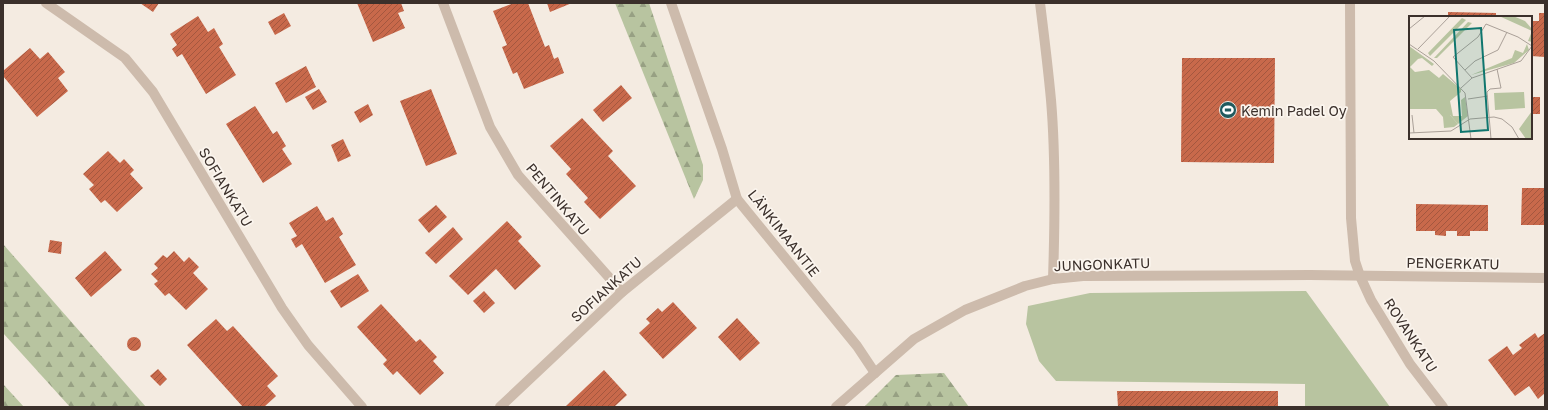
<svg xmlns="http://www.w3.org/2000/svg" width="1548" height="410" font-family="'Golos Text',sans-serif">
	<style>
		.grass { fill: #b8c4a0 }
		.forest { fill: url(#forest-firs) }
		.building { fill: url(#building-hatch) }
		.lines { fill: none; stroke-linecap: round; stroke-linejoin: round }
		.minor { stroke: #cdbbac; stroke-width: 10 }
		.labels { text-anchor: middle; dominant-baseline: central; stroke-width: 3.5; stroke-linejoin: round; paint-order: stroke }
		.poi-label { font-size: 14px; fill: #3b302b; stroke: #fbf5ee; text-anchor: start }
		.street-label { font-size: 14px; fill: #3b302b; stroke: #fbf5ee }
		.inset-road { fill: none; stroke: #aaa098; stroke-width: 1 }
		.view { fill: #0f766e; fill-opacity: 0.15; stroke: #0f766e; stroke-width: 2 }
		.inset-edge { fill: none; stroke: #3b302b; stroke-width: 2 }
	</style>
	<defs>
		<pattern id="forest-firs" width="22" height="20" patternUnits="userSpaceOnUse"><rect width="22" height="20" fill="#b8c4a0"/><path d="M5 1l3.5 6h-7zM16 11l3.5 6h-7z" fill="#97a083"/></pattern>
		<pattern id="building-hatch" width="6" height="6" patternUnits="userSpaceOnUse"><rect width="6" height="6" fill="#c8694b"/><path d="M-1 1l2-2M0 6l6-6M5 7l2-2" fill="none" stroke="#a4573f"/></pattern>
	</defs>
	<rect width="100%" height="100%" fill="#f4ebe1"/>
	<polygon class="grass" points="1306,291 1390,407 1305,407 1305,384 1056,381 1039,361 1026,324 1028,306 1090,293"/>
	<g class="forest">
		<polygon points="615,3 649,3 703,165 703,180 694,199"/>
		<polygon points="3,244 146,407 70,407 3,333"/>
		<polygon points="944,373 969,407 864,407 896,375"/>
		<polygon points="3,384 24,407 3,407"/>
	</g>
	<g class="building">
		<polygon points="140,3 159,3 153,12"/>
		<polygon points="357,3 401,3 404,11 398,13 405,28 373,42"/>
		<polygon points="514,3 528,3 545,47 549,45 554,59 558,57 564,73 524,89 517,72 513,74 502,47 507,45 493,11"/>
		<polygon points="547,3 572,3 550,12"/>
		<polygon points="1448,12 1496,13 1496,17 1448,17"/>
		<polygon points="284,13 291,26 275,35 268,22"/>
		<polygon points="1539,13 1545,13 1545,57 1531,56 1531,21 1539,21"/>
		<polygon points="198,16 208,32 214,28 223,44 219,47 236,75 206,94 182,54 177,57 172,49 177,45 170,34"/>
		<polygon points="30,48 40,59 48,52 65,72 58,78 68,91 37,117 3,76 3,71"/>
		<polygon points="1182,58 1275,58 1274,163 1181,162"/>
		<polygon points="306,66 316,87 286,103 275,83"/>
		<polygon points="621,85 632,98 603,122 593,110"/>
		<polygon points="319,89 327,102 313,110 305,97"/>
		<polygon points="431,89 457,154 426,166 400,101"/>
		<rect x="1531" y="97" width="9" height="17"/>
		<polygon points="368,104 373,115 360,123 354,112"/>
		<polygon points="255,106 273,134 277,131 286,146 282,149 292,164 263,183 226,124"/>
		<polygon points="582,118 613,151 608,156 636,186 600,219 584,202 588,198 566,174 571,169 550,146"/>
		<rect x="1511" y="138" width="18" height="2"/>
		<polygon points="343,139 351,156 338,162 331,145"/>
		<polygon points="108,151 120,163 124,159 134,170 130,174 143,188 117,212 105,200 101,203 89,189 94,185 83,174"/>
		<polygon points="1522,188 1545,188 1545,225 1521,225"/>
		<polygon points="1416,204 1488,205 1488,231 1470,231 1470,236 1457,236 1457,231 1446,231 1446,236 1435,235 1435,231 1416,231"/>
		<polygon points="436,205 447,217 429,233 418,220"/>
		<polygon points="317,206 326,221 333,217 343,234 339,237 356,265 325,283 302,244 296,248 291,239 297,236 289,223"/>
		<polygon points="507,221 522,237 518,241 541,266 515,290 496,269 468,295 449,276"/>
		<polygon points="453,227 463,239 436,264 425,253"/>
		<polygon points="50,240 62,242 61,254 48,252"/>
		<polygon points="105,251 122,270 91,297 75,278"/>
		<polygon points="174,251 184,262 189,257 199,267 193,273 208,289 186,310 169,293 165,296 154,284 158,281 151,274 158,268 154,264 163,255 167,258"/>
		<polygon points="358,274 369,291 341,308 330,291"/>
		<polygon points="484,291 495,303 484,313 473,301"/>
		<polygon points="673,302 697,328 663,359 639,333 650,323 646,319 658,308 662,312"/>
		<polygon points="381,304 416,342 420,339 437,357 433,361 444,373 420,395 397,371 393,375 383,364 387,360 357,327"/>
		<polygon points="737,318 760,343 740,361 718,337"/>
		<polygon points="216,319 227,331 233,326 278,376 267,386 276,396 264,407 243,407 187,345"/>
		<polygon points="1535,333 1538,338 1545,333 1545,393 1538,399 1529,386 1515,396 1488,360 1507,346 1513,355 1522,348 1519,345"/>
		<circle cx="134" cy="344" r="7"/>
		<polygon points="158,369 167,379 160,386 150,376"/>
		<polygon points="604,370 627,395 614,407 565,407"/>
		<polygon points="1117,391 1278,391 1278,407 1118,407"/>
	</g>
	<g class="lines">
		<g class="minor">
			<polyline points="46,3 125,58 153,92 282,308 308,345 362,407"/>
			<polyline points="443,3 490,127 518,175 622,292"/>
			<polyline points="671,3 722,149 737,199 857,346 875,373"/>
			<path d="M1040,3c4,32 8,64 11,97 5,59 4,119 2,179"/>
			<polyline points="1350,3 1351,218 1355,261 1360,276 1371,300 1410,364 1443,407"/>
			<polyline points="500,407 622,292 737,199"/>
			<polyline points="836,407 914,339 965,310 1025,286 1053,279 1083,276 1310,275 1545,278"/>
		</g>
	</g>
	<defs>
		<g id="stadium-disc" transform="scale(0.9)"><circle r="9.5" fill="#1f5a5e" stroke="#fbf5ee"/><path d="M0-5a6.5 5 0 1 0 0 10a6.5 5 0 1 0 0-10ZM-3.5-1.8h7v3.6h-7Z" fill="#fff"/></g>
	</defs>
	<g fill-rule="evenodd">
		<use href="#stadium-disc" x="1228" y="110"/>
	</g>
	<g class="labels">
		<g class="poi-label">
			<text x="1241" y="110">Kemin Padel Oy</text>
		</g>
		<g class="street-label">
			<text transform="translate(226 187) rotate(59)">SOFIANKATU</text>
			<text transform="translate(558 199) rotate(50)">PENTINKATU</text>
			<text transform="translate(784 233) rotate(52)">LÄNKIMAANTIE</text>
			<text transform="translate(1453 263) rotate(1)">PENGERKATU</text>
			<text transform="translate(1102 264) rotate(-2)">JUNGONKATU</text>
			<text transform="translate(606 289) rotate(-42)">SOFIANKATU</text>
			<text transform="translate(1411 335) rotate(57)">ROVANKATU</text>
		</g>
	</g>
	<g transform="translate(1409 16)">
		<rect width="123" height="123" fill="#f4ebe1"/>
		<path d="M115,76l1,16 -30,2 -1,-17zM56,81l3,19 -10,8 -8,-9v-14l3,15h9l-1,-16z" fill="#b8c4a0"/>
		<path d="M90,0h14l12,5 7,8v13l-4,-1 4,-10zM53,2l4,2 -36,36 -2,-3zM59,6l4,1 -35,35h-3zM118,28l2,6 -15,13 -43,12 41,-17 3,-8 8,3zM0,30l25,18 -2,2 -10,-8 -4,1 -8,8 5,5 14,-2 10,8 4,-4 18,15v3l-11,9v14l8,9 -4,3 -10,1 -1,-11 -7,-8h-27zM123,95v28h-6l-7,-10z" fill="#b8c4a0"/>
		<path class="inset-road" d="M0,13l16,-13M0,28l25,17 31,32 6,46M9,33l32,-33M56,54l10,-9 23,-11 9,-18M63,62l-19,-21 25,-20 8,-13 32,13 14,9M52,72l11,-10 49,-17 11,-15M59,83l20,-3M3,99l2,18M0,117l42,-2 19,-12 24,-2 8,2 10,8 7,12M82,123l-4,-47 3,-3 11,-1 -4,-19"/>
		<path class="view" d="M72,12l7,102 -27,2 -7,-102z"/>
		<rect width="123" height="123" class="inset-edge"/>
	</g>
	<rect width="1548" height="410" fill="none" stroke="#3b302b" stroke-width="8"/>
</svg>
